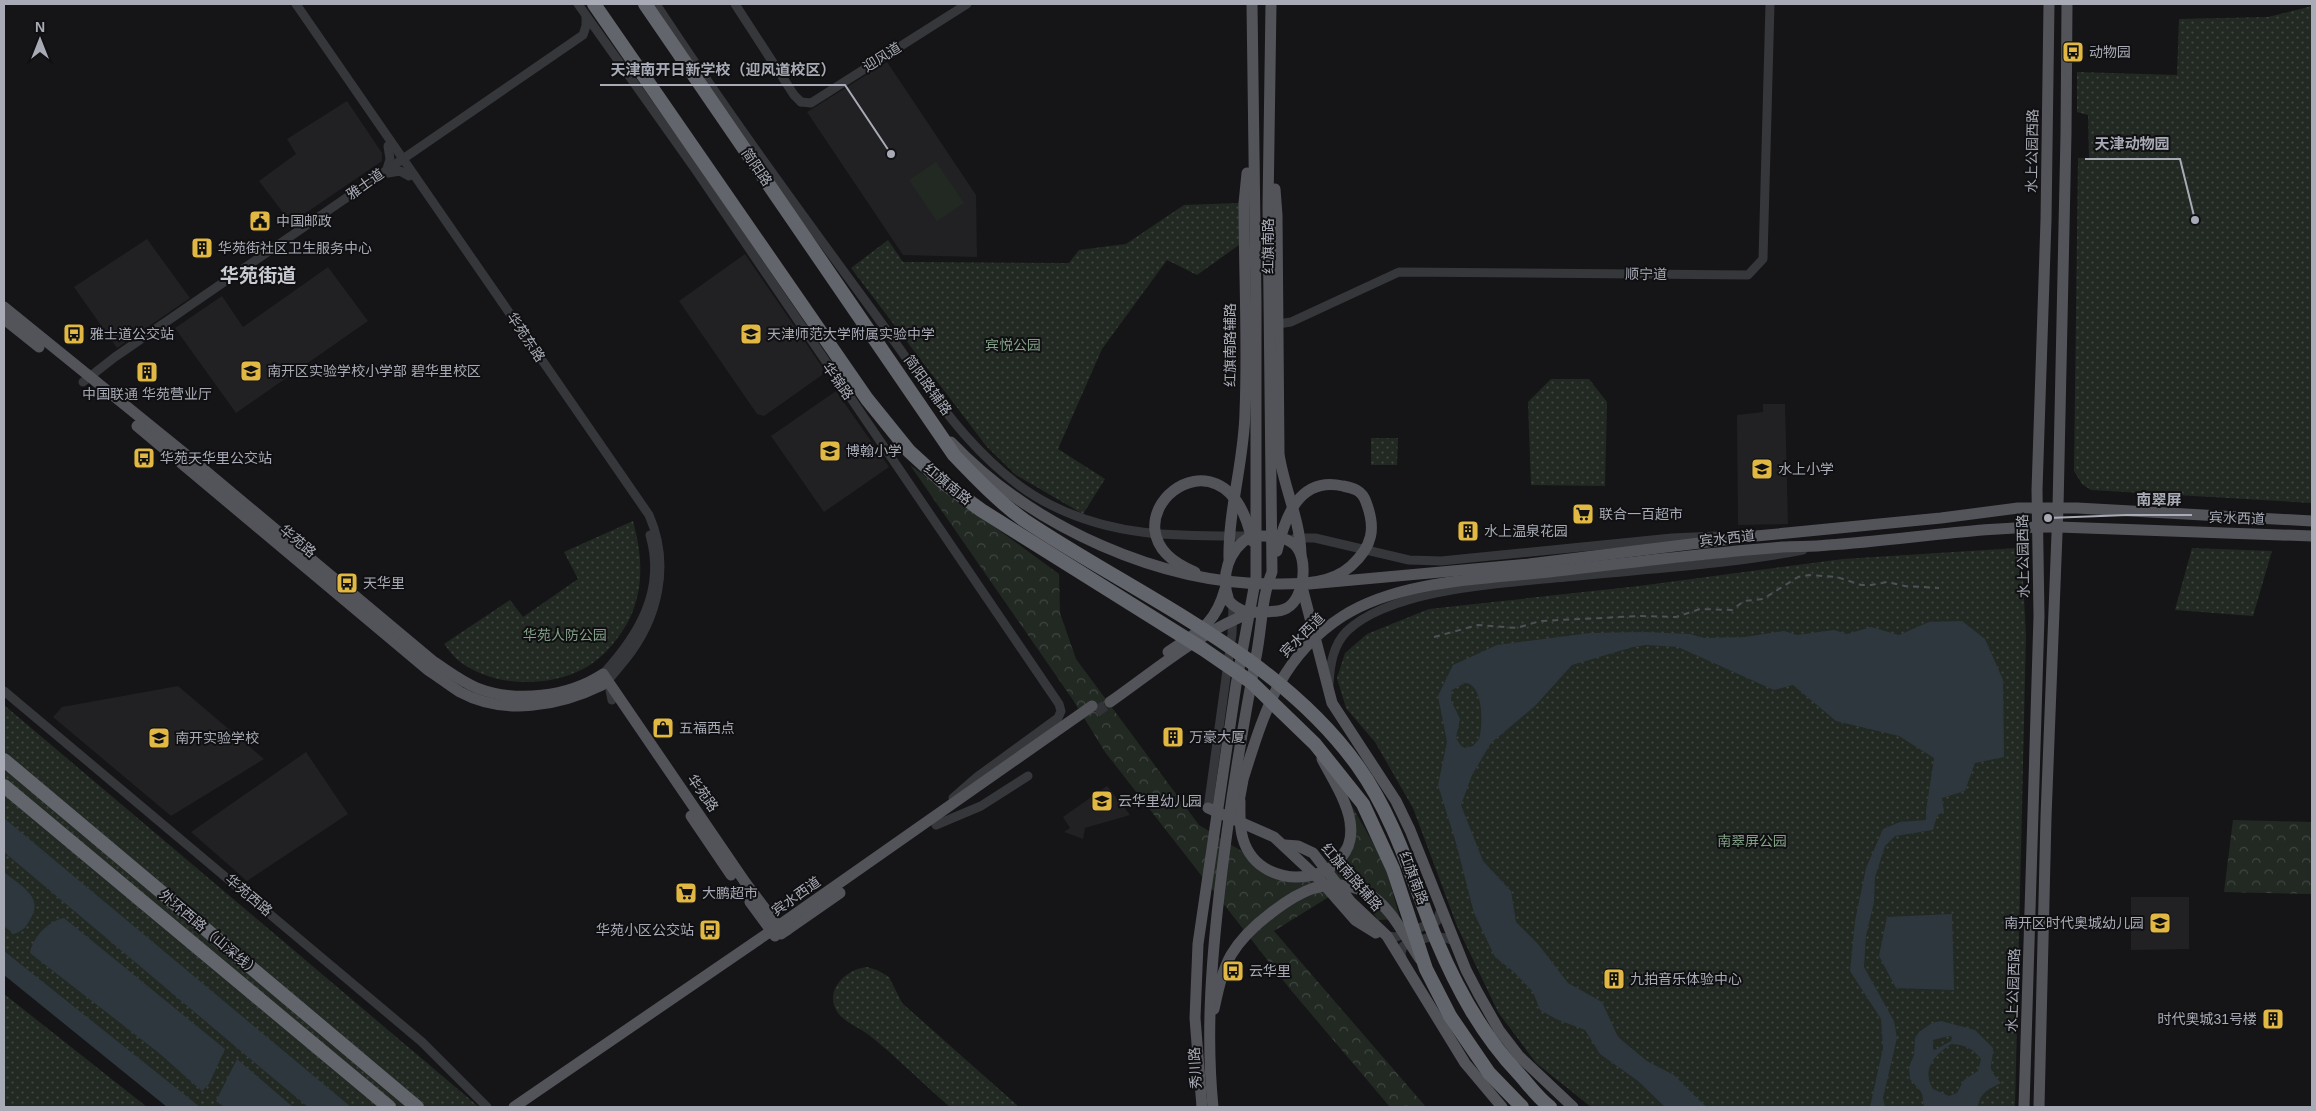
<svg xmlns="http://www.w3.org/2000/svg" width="2316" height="1111" font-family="Helvetica,'Noto Sans SC',sans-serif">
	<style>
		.built { fill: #212124 }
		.grass { fill: #222923 }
		.forest { fill: url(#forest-crowns) }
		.park { fill: url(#park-dots) }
		.water { fill: #2f373e; fill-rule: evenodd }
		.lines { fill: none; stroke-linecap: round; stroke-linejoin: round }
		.major-tunnel { stroke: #323337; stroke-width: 11; stroke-dasharray: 11 5.5; stroke-linecap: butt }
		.minor { stroke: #36373b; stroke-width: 9 }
		.major { stroke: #53545a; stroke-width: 11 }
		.highway { stroke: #63656c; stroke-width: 14 }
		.rail { stroke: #505156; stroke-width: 2; stroke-dasharray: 6 5; stroke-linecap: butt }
		.labels { text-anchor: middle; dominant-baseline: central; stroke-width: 4; stroke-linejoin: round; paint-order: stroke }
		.poi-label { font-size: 14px; fill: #a8abb6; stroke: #101012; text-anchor: start }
		.street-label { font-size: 14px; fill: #a8abb6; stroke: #101012 }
		.park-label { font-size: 14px; fill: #819f85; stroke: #101012 }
		.district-label { font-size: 19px; font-weight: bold; fill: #c9cbd2; stroke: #101012 }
		.leader { fill: none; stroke: #a8abb6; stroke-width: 2 }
		.callout-dot { fill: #a8abb6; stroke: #101012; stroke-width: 2 }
		.callout-label { font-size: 15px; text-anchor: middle; font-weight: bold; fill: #a8abb6; stroke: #101012; stroke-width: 4; stroke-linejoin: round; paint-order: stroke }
	</style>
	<defs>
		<pattern id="forest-crowns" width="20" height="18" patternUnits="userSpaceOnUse" patternTransform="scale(1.25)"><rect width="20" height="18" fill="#222923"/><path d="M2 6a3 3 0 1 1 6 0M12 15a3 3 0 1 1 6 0" fill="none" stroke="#3f4541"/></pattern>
		<pattern id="park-dots" width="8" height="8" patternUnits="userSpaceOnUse" patternTransform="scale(1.25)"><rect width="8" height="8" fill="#222923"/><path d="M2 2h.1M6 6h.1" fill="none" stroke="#3f4541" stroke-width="1.8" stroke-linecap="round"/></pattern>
	</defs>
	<rect width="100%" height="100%" fill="#151517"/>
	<g class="built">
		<polygon points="887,62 976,195 977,257 903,255 807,112"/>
		<polygon points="347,101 382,153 382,161 291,223 259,181 296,154 287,139"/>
		<polygon points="147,239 190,298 117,348 74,287"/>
		<polygon points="745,254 823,368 822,375 764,416 757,414 679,301"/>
		<polygon points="328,267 368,321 236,413 175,328 222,296 243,327"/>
		<polygon points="836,391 889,467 824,512 771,436"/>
		<polygon points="1763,404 1785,404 1788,524 1738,525 1737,415 1763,412"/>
		<polygon points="178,686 264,759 171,816 53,717 62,707"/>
		<polygon points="306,752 348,814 247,881 191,832"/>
		<polygon points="1107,786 1130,815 1085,828 1083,839 1064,832 1070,828 1063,817"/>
		<polygon points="2131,897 2189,897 2189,949 2131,950"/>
	</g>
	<polygon class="grass" points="936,162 964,203 937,221 909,180"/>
	<g class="forest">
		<polygon points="910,465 1059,574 1060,613 1076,659 1199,825 1261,863 1296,873 1326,868 1345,841 1344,792 1385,864 1400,919 1378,920 1353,882 1274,931 1426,1107 1390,1107 1290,989 1105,752 1073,700"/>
		<polygon points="2233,820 2312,822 2312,894 2224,892"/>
	</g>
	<g class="park">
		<polygon points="2312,6 2312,503 2091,490 2082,484 2074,471 2078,158 2089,158 2088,115 2077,112 2077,72 2177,75 2179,19 2268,17"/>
		<polygon points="1239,203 1239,245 1197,275 1167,260 1102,349 1058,449 1105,479 1083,514 1016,475 987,447 851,268 888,240 903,262 1069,263 1079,250 1126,244 1184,205"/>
		<polygon points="1551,379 1589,379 1607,402 1605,486 1531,485 1528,402"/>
		<polygon points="1371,438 1398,438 1397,465 1371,465"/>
		<path d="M633,521c8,30 11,58 1,87 -8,23 -29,50 -51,61 -37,19 -90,18 -124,-8 -6,-5 -11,-12 -15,-17l66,-44 13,17 55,-38 -14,-27z"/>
		<polygon points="2017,548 2022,561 2026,635 2015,1107 1591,1107 1536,1063 1498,1012 1457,926 1413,808 1375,742 1346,708 1337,678 1345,653 1367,634 1429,609 1639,586 1843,559"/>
		<polygon points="2192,548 2272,551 2253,616 2175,610"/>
		<polygon points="4,705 479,1107 169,1107 4,974"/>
		<path d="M867,967l10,3 12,7 13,26 117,104h-69c-27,-23 -53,-50 -81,-72 -11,-8 -23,-12 -31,-22 -15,-21 7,-44 29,-46z"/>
		<polygon points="4,994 147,1107 4,1107"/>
	</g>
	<g class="water">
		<path d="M1962,621l23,18 18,41 1,77 -29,6 -10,28 -23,7 2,13 -7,5 -4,14 -38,6 -10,10 -10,31 -1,25 -8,34 -2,31 30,54 3,17 -14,60 2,9h-15l13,-59 -2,-29 -31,-48 5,-50 11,-53 17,-39 17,-7 26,-2v-9l8,-53 -35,-22 -63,-15 -43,-36 -19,5 -96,-43 -32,-2 -13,2 -61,18 -37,41 -44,37 -19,32 -11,30 22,56 28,30 5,31 22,22 30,39 34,19 16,35 29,24 27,14 30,30 5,2h-44l-27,-26 -38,-27 -15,-24 -29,-11 -16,-9 -7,-18 -19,-20 -19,-15 -21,-44 -18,-70 -18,-58 9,-43 -9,-46 15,-31 44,-20 93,-12 54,-1 46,2 14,4 41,-1 39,-6 13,4 37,-5 13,4 24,-7 28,8 30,-13zM1465,683c19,1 18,43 14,56l-6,7 -8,2 -4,-2 -5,-8 4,-19 -9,-19 1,-10z"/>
		<polygon points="4,818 351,1107 308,1107 285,1088 4,852"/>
		<path d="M4,872c15,13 40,24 27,46 -5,9 -7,12 -17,16l-10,-8z"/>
		<polygon points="1952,914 1954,990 1896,988 1879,956 1887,917"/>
		<path d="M64,918l161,131 -16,35 -7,7 -43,-38 -129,-100c3,-16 18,-32 34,-35z"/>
		<polygon points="4,951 200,1107 167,1107 4,975"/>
		<path d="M1941,1021l34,9 18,18c0,19 -8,18 8,35 -12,6 -21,9 -23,24h-54l-2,-14 -12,-14 -1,-12 5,-12 1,-17 4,-6 13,-9zM1949,1036l3,1 -1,4 -16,9 -2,-1v-9zM1951,1044c12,0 23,5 30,15l-3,12 -14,9 -7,13 -8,3 -16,-7c-12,-20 2,-34 18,-45z"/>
		<polygon points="237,1059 293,1107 224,1107 216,1101"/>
	</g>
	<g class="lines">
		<polyline class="major-tunnel" points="1096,712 1110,702"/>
		<g class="minor">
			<path d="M296,4l353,511c22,50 9,104 -24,145 -7,8 -13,17 -21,24"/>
			<polyline points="578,4 695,169 1059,704 1061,711 1058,718 977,777 953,798"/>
			<path d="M656,4c68,104 142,205 216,306 50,68 101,156 179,195 65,33 129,31 200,31"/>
			<polyline points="735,4 794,95 801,102"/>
			<polyline points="801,102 811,103 967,4"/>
			<polyline points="387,169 390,159 388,146"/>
			<polyline points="388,173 400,171 409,176"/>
			<polyline points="1278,324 1291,322 1399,272 1748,275 1763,259 1770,4"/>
			<polyline points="83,382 115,357 583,35 586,26 586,17"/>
			<polyline points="1295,538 1315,538 1409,560 1441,561 1672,538 1716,536"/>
			<path d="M603,674c36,-39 63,-84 47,-139"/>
			<path d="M1329,684c1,-19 4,-39 18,-53 45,-43 158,-48 219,-54 79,-8 159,-12 237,-27"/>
			<polyline points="609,685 612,700"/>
			<polyline points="4,691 422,1042 487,1107"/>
			<polyline points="1208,808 1232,634 1233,606"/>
			<polyline points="936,825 981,806 1028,776"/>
			<polyline points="1387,936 1396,937 1437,921 1441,909"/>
			<path d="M1403,962l-2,-9 2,-7c20,-7 31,-14 51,-5"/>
		</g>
		<g class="major">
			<path d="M1275,189l2,26 2,239c5,34 21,65 22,100"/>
			<path d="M4,307l185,150 245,205c14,9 28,20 43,26 39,15 91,9 126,-14l142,208 30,40 12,8"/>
			<polyline points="4,319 39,347"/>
			<path d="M137,426l291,244c11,7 21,15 32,22 44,24 99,14 142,-7"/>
			<path d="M951,442c81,85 211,144 329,142 24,0 52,-1 71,-18 22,-20 25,-38 15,-64 -4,-12 -13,-14 -23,-16 -44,-10 -58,31 -66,65"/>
			<path d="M1251,536c15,0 32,-2 44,9 14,14 9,54 -8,63 -8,5 -18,3 -27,4 -12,1 -22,-1 -31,-11 -9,-25 -1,-51 22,-65z"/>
			<path d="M1229,559c-1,-49 15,-97 16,-147 3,-69 -1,-139 -1,-209l3,-30"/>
			<path d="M1195,572c-107,-43 30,-163 57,-31"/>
			<polyline points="1309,584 1529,564 1756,536 1941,518 2018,508 2077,508 2312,521"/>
			<polyline points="1302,587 1332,703 1396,801 1410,830 1466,970 1478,993 1499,1030 1519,1056 1573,1107"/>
			<path d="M1168,652c29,-20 47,-26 57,-63"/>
			<path d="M1110,702c43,-30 92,-72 141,-89"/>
			<path d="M1244,776c21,-66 37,-120 99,-160 57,-36 141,-37 206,-44 77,-9 155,-19 233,-25 16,-1 31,0 46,-2 76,-5 153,-19 230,-18l254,9"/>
			<path d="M1240,801c0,12 -1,25 3,38 18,60 118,45 107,-18 -4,-22 -18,-43 -28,-62"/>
			<polyline points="1238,807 1245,769"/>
			<polyline points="1208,808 1274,837 1320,880 1355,920 1376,933"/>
			<polyline points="691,816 731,875"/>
			<polyline points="1285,845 1298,846 1313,853 1351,902 1387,936 1465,1063 1502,1107"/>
			<polyline points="750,902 775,936"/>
			<polyline points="781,934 840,893"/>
			<path d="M1214,1009c4,-18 8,-38 17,-54 10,-17 24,-30 40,-42 27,-21 58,-39 94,-21 26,13 39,44 55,67"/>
			<polyline points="514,1107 771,931 1092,706"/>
			<polyline points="1202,1107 1195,1018 1198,944 1236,685 1256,577 1256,303 1252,4"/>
			<path d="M1213,1107c-7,-71 -2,-140 6,-211 9,-80 22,-160 37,-239 6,-29 5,-58 16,-85l-4,-365 3,-203"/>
			<polyline points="2024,1107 2039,616 2037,490 2046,220 2049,4"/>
			<polyline points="2039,1107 2046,817 2058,508 2066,134 2067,4"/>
		</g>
		<g class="highway">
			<polyline points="594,4 867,399 909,451 944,483 981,510 1203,649 1251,682 1315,744 1363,804 1393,869 1426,969 1450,1016 1489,1073 1522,1107"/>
			<path d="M645,4l309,451c21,22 45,47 70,65 112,75 252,133 333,245 38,53 55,114 79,174 21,50 46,96 83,135 10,11 19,24 31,33"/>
			<polyline points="4,760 417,1107"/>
			<polyline points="4,786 389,1107"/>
		</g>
		<polyline class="rail" points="1434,637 1478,625 1517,628 1540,621 1640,616 1676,617 1700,609 1732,610 1744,601 1763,599 1798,577 1809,575 1837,577 1861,585 1871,585 1887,582 1905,586 1939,588"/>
	</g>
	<defs>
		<g id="bus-square" transform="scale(1.125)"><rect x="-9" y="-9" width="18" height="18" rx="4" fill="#e1b843" stroke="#101012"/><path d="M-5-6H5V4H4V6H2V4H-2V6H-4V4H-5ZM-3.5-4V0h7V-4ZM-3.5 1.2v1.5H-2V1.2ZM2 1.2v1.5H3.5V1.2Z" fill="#111"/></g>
		<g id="civic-square" transform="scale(1.125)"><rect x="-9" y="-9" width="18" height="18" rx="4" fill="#e1b843" stroke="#101012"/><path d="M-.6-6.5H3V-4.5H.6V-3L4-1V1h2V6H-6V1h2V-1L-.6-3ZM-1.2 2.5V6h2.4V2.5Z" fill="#111"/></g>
		<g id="building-square" transform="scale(1.125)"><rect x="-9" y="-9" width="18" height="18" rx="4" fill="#e1b843" stroke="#101012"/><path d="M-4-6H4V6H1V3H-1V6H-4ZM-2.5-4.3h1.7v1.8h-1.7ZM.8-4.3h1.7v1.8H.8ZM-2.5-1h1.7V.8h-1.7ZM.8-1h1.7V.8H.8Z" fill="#111"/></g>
		<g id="university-square" transform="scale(1.125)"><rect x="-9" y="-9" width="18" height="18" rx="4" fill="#e1b843" stroke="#101012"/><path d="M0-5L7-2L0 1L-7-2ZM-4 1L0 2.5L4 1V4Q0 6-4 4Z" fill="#111"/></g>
		<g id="school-square" transform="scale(1.125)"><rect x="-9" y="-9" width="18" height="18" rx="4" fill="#e1b843" stroke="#101012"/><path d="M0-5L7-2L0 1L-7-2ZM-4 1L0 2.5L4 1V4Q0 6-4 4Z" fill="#111"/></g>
		<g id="supermarket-square" transform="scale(1.125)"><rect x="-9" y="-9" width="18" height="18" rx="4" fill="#e1b843" stroke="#101012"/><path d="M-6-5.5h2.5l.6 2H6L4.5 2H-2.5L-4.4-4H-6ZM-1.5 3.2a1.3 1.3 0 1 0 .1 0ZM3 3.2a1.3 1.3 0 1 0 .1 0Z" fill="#111"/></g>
		<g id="shop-square" transform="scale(1.125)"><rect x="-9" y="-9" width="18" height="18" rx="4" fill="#e1b843" stroke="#101012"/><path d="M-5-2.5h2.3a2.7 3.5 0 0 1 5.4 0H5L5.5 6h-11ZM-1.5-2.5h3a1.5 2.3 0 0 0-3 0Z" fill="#111"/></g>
	</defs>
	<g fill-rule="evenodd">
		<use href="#bus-square" x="2073" y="52"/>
		<use href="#civic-square" x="260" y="221"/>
		<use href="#building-square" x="202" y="248"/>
		<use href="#bus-square" x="74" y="334"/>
		<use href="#university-square" x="751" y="334"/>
		<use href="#school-square" x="251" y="371"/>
		<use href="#building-square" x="147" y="372"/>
		<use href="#school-square" x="830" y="451"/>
		<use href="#bus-square" x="144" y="458"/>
		<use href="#school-square" x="1762" y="469"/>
		<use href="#supermarket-square" x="1583" y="514"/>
		<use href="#building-square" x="1468" y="531"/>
		<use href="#bus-square" x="347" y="583"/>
		<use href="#shop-square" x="663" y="728"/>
		<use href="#building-square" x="1173" y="737"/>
		<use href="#school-square" x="159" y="738"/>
		<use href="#school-square" x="1102" y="801"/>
		<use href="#supermarket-square" x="686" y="893"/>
		<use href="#school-square" x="2160" y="923"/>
		<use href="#bus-square" x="710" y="930"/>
		<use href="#bus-square" x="1233" y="971"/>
		<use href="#building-square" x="1614" y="979"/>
		<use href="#building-square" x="2273" y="1019"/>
	</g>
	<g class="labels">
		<g class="poi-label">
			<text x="2089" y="52">动物园</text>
			<text x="276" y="221">中国邮政</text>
			<text x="218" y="248">华苑街社区卫生服务中心</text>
			<text x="90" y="334">雅士道公交站</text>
			<text x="767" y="334">天津师范大学附属实验中学</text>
			<text x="267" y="371">南开区实验学校小学部 碧华里校区</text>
			<text x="147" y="394" text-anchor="middle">中国联通 华苑营业厅</text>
			<text x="846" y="451">博翰小学</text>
			<text x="160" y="458">华苑天华里公交站</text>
			<text x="1778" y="469">水上小学</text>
			<text x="1599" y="514">联合一百超市</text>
			<text x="1484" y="531">水上温泉花园</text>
			<text x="363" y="583">天华里</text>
			<text x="679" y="728">五福西点</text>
			<text x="1189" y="737">万豪大厦</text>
			<text x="175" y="738">南开实验学校</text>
			<text x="1118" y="801">云华里幼儿园</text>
			<text x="702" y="893">大鹏超市</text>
			<text x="2144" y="923" text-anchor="end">南开区时代奥城幼儿园</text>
			<text x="694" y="930" text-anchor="end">华苑小区公交站</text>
			<text x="1249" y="971">云华里</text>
			<text x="1630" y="979">九拍音乐体验中心</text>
			<text x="2257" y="1019" text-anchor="end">时代奥城31号楼</text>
		</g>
		<g class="street-label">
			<text transform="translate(882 57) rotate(-32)">迎风道</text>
			<text transform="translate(2032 151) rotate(-89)">水上公园西路</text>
			<text transform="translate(757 167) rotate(56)">简阳路</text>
			<text transform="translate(365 184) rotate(-35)">雅士道</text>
			<text transform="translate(1268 246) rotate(-90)">红旗南路</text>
			<text transform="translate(1646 274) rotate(1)">顺宁道</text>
			<text transform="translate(526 337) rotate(56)">华苑东路</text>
			<text transform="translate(1230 345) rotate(-90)">红旗南路辅路</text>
			<text transform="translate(838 381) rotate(55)">华锦路</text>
			<text transform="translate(928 385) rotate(54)">简阳路辅路</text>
			<text transform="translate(948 484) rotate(39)">红旗南路</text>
			<text transform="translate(2237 518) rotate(2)">宾水西道</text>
			<text transform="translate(1727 538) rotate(-6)">宾水西道</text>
			<text transform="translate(298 541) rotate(40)">华苑路</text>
			<text transform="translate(2023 556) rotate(-91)">水上公园西路</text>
			<text transform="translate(1302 635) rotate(-45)">宾水西道</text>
			<text transform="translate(703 793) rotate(55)">华苑路</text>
			<text transform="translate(1352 877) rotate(49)">红旗南路辅路</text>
			<text transform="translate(1414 878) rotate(69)">红旗南路</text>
			<text transform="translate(249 895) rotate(40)">华苑西路</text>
			<text transform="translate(796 896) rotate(-35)">宾水西道</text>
			<text transform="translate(210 933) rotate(40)">外环西路（山深线）</text>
			<text transform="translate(2013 990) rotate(-88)">水上公园西路</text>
			<text transform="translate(1195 1068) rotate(-93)">秀川路</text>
		</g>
		<g class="park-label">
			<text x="1013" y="345">宾悦公园</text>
			<text x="565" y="635">华苑人防公园</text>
			<text x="1752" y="841">南翠屏公园</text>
		</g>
		<g class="district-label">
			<text x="258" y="275">华苑街道</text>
		</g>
	</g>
	<path class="leader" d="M891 154L845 85H600M2195 220L2180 159H2085M2048 518L2127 515H2192"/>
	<g class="callout-dot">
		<circle cx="891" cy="154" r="5"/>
		<circle cx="2195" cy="220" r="5"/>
		<circle cx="2048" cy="518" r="5"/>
	</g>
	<g class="callout-label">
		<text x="723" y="75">天津南开日新学校（迎风道校区）</text>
		<text x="2132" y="149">天津动物园</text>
		<text x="2159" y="505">南翠屏</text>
	</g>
	<rect width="2316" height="1111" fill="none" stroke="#a8abb6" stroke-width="10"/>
	<g transform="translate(40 40)" stroke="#101012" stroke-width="4" paint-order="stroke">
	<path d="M0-4L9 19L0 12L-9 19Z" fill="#a8abb6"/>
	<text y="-8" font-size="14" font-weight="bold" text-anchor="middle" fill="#a8abb6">N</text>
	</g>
</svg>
